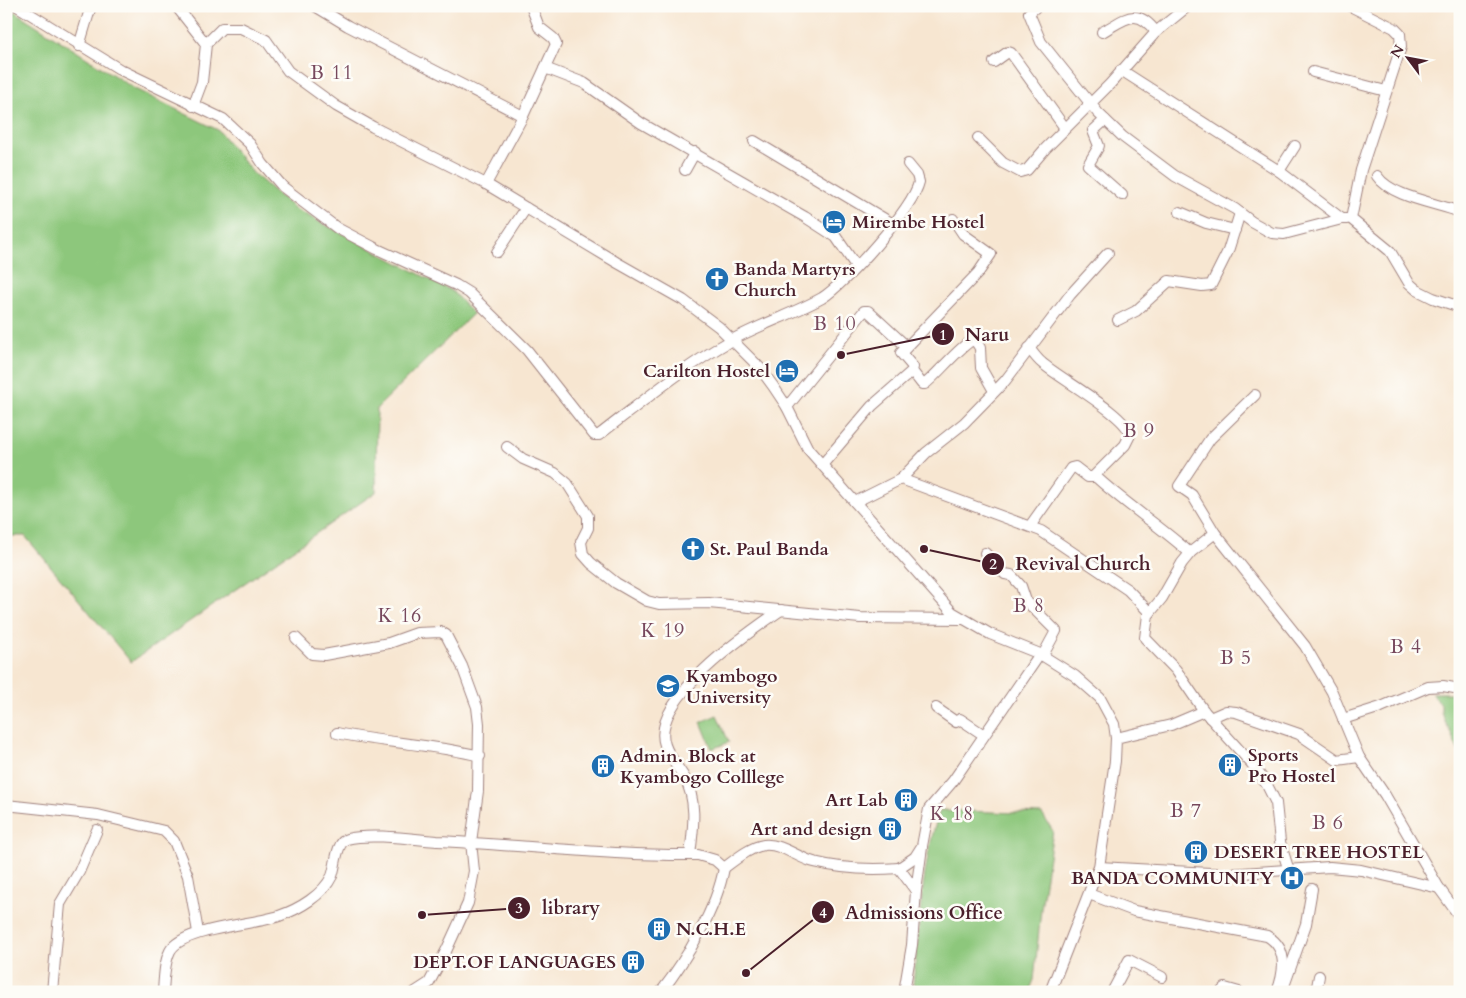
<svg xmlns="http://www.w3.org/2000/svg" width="1466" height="998" font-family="Cardo,serif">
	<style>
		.green { fill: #8dc77b; stroke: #6c7353 }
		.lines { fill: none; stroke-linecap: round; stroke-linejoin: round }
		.minor-casing { stroke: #a0827e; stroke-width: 12 }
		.minor { stroke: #fff; stroke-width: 10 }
		.labels { text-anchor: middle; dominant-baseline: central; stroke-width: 5; stroke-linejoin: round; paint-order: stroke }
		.poi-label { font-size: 18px; font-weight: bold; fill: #4a1f2b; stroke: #fdfcf7; text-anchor: start }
		.quarter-label { font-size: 20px; letter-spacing: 1px; fill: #77485d; stroke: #fdfcf7 }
		.leader { fill: none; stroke: #4a1f2b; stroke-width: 2 }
		.callout-dot { fill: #4a1f2b; stroke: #fdfcf7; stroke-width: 2 }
		.mark-label { font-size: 15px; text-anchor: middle; font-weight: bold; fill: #fff }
		.callout-label { font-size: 19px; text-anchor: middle; font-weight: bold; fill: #4a1f2b; stroke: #fdfcf7; stroke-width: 5; stroke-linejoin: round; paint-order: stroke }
	</style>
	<rect width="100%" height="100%" fill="#fdfcf7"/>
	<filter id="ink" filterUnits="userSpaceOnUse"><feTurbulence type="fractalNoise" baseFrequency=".02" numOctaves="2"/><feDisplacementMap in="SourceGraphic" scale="10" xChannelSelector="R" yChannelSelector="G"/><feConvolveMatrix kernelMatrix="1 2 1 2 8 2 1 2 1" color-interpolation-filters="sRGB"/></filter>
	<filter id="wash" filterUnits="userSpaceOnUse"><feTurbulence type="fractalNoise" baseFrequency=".0096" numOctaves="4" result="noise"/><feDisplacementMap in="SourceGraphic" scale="20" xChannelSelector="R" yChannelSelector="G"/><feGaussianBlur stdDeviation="1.12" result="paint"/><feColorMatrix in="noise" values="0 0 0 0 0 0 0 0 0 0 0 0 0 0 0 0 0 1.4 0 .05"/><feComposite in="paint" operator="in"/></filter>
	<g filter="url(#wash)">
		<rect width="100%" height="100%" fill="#f7e6d1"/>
		<g class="green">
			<polygon points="6,6 135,89 218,130 254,174 295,209 452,291 473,314 377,408 376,492 131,662 25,536 6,536"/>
			<polygon points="1432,693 1460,693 1460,754 1441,712 1441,704"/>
			<polygon points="717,715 729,742 712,749 701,722"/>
			<path d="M940,810l102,4 11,17 -12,78 -7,71 -5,12c-36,0 -82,6 -116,-8 7,-58 8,-119 27,-174z"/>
		</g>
	</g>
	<g filter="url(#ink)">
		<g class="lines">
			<g class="minor-casing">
				<g id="minor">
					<path d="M17,6l104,64 102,49 27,25 13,20 20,23 54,41 40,21 79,36 13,8 58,57 67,85h5c43,-33 86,-69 133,-95 29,-16 61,-26 90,-42 23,-14 91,-90 97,-116l-2,-7 -9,-11"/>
					<polyline points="176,6 206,44"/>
					<polyline points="315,6 348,26 523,116"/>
					<polyline points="1037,6 1029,13 1041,42 1098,113 1123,137 1175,176 1235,209 1252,222 1272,233 1284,234 1342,219"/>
					<polyline points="1350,6 1394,28 1400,34 1401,47 1361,170 1351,219 1390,251 1409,283 1417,290 1433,298 1460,307"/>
					<path d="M1102,32c24,-13 34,-26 54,0"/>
					<polyline points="79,46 91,6"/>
					<polyline points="994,62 1008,52 1011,53 1065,128"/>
					<polyline points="545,68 584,83 641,123 805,217 836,237 856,266"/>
					<polyline points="1121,70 1279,171 1342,219 1347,219"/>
					<polyline points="1313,72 1386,91"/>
					<polyline points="193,106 202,82 206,44 222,28 241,28 266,40 288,71 336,106 373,127 486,184 616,262 683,300 719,327 759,367 773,386 787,407 808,449 952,612 990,634 1040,654 1075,676 1100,698 1114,724 1116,738 1115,761 1099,867 1050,992"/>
					<polyline points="1105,120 1093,131 1099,146 1088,165 1122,195"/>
					<polyline points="978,138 1003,163 1020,172 1027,170 1045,149 1110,84 1156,32 1188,6"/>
					<polyline points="754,141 893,224"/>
					<polyline points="685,170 695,152"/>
					<polyline points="1279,171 1295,146"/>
					<path d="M1377,176c14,21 60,27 83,36"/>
					<polyline points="486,184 523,116 556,44 553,38 539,27 531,6"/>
					<polyline points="1180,212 1206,223 1235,230"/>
					<path d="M953,219l10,15 28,20 -13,19 -77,80 12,14 -1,4 10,13h3c11,-8 40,-44 50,-44l5,8 1,20 13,23"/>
					<polyline points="497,252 526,208"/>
					<polyline points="1118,320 1136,311 1169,281 1202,286 1211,285 1228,251 1240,213"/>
					<path d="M1029,348c4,5 8,11 13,15 17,15 86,53 88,72l-5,10 -32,32h-5l-13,-10 -4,1 -41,58"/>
					<polyline points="1255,395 1210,439 1179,486 1192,495 1215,533 1305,646 1332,692 1359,757 1385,795 1439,888 1460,917"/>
					<polyline points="787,407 864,311 868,311 906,346"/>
					<polyline points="507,447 523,459 555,473 567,483 588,516 588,528 581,542 583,554 591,563 616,583 647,601 659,604 709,603 860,618 961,619"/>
					<polyline points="822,465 872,406 912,371"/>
					<path d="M1095,476c30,28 64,49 95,77"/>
					<polyline points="901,479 1041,531 1128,590 1150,613"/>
					<polyline points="855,502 901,479 926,453 964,423 1005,381 1070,295 1108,253"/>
					<polyline points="1215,533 1191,552 1182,563 1162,598 1148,615 1145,638 1176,670 1204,711 1252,764 1267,785 1276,803 1280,842 1289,871"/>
					<polyline points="985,553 1005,574 1011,575 1021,586 1026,601 1056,631 1043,655"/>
					<polyline points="296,638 312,654 324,655 389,643 417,633 441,632 446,635 462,666 477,707 479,724 478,791 471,842 474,871 468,903 447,949 429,983 415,992"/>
					<polyline points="936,708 956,722 960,719 984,735"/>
					<polyline points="1210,718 1226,711 1236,712 1299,734 1337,760 1359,757"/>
					<polyline points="1343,719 1381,707 1428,687 1443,686 1460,689"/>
					<path d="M337,733c47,10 96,11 143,23"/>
					<polyline points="1116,738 1171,725 1204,711"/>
					<polyline points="6,805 98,815 164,831 174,841 188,876 198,932"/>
					<path d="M690,855c3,-25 8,-54 -6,-78 -6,-10 -15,-20 -19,-32 -16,-45 84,-113 116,-135"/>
					<polyline points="1099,867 1229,874 1330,867 1361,870 1439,888"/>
					<path d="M724,868c11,-8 26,-21 40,-23 17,-2 34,13 50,17 27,7 57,8 85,6l17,23 -4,54 -8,47"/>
					<polyline points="899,868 915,857 922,846 929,809 953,781 1040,654"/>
					<polyline points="916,891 922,847"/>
					<path d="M1089,894l45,17 133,25c21,12 18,35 10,56"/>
					<polyline points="1284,986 1306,924 1312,889"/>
					<polyline points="52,992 60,904 79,872 97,830"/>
					<path d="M163,992c1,-13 1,-29 7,-41 12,-23 83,-26 109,-35 20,-7 44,-21 53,-40 4,-10 4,-34 15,-37 22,-6 66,0 90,2 87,4 174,15 261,14l17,5 9,8"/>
					<path d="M661,992c25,-32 56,-84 63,-124"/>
					<polyline points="1112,992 1129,960 1162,977"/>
					<polyline points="1221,992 1225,988 1239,992"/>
					<polyline points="1316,992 1319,976"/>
				</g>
			</g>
			<use href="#minor" class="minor"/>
		</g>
	</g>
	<defs>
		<g id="hotel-disc" transform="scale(1.25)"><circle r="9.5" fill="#1f6fb2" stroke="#fdfcf7"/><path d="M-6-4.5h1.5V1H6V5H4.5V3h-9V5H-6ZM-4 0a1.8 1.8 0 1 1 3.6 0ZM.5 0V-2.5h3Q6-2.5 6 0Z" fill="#fff"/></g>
		<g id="church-disc" transform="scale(1.25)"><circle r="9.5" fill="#1f6fb2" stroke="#fdfcf7"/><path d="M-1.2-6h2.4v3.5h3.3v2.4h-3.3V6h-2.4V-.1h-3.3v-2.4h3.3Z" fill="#fff"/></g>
		<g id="university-disc" transform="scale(1.25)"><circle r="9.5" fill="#1f6fb2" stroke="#fdfcf7"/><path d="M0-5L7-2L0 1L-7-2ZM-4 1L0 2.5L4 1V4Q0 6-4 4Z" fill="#fff"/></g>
		<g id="building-disc" transform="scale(1.25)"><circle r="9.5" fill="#1f6fb2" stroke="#fdfcf7"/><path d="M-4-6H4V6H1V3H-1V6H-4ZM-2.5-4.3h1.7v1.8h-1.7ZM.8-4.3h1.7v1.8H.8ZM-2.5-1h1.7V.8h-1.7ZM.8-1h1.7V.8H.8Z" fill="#fff"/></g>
		<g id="hospital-disc" transform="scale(1.25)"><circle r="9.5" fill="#1f6fb2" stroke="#fdfcf7"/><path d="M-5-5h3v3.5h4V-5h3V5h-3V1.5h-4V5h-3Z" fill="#fff"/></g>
	</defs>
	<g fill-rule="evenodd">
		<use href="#hotel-disc" x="834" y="222"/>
		<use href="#church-disc" x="717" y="279"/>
		<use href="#hotel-disc" x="787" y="371"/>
		<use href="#church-disc" x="693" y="549"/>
		<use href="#university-disc" x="668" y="686"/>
		<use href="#building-disc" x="1230" y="765"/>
		<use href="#building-disc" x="603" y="766"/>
		<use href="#building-disc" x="906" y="800"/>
		<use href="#building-disc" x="890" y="829"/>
		<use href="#building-disc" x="1196" y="852"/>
		<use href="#hospital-disc" x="1292" y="878"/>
		<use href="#building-disc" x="659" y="929"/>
		<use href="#building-disc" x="633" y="962"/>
	</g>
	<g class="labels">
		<g class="poi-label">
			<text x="852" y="222">Mirembe Hostel</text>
			<text x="734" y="269">Banda Martyrs<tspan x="734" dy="21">Church</tspan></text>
			<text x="770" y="371" text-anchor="end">Carilton Hostel</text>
			<text x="710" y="549">St. Paul Banda</text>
			<text x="686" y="676">Kyambogo<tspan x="686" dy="21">University</tspan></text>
			<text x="1248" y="755">Sports<tspan x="1248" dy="21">Pro Hostel</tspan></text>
			<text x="620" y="756">Admin. Block at<tspan x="620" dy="21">Kyambogo Colllege</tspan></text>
			<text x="888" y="800" text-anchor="end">Art Lab</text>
			<text x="872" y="829" text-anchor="end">Art and design</text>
			<text x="1214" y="852">DESERT TREE HOSTEL</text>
			<text x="1274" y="878" text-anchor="end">BANDA COMMUNITY</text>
			<text x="676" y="929">N.C.H.E</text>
			<text x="616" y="962" text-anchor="end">DEPT.OF LANGUAGES</text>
		</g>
		<g class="quarter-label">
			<text x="332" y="72">B 11</text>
			<text x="835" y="323">B 10</text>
			<text x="1139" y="430">B 9</text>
			<text x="1029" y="605">B 8</text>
			<text x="400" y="615">K 16</text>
			<text x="663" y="630">K 19</text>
			<text x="1406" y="646">B 4</text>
			<text x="1236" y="657">B 5</text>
			<text x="1186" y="810">B 7</text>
			<text x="952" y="813">K 18</text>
			<text x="1328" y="822">B 6</text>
		</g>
	</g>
	<path class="leader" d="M841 355L943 334M924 549L993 564M422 915L519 908M746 973L823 912"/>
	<g class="callout-dot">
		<circle cx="841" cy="355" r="5"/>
		<circle cx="924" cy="549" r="5"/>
		<circle cx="422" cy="915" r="5"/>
		<circle cx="746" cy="973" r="5"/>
		<circle cx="943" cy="334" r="12"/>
		<circle cx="993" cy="564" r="12"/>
		<circle cx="519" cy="908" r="12"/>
		<circle cx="823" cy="912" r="12"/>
	</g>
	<g class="mark-label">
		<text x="943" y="340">1</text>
		<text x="993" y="569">2</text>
		<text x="519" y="913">3</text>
		<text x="823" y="918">4</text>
	</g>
	<g class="callout-label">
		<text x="987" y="341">Naru</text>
		<text x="1083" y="570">Revival Church</text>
		<text x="571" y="914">library</text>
		<text x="924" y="919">Admissions Office</text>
	</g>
	<rect width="1466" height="998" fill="none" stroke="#fdfcf7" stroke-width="25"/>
	<g transform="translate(1408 58) rotate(302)" stroke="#fdfcf7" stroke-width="4" paint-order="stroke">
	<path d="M0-4L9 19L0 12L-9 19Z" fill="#4a1f2b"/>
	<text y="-8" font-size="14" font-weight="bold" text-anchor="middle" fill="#4a1f2b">N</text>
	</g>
</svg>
